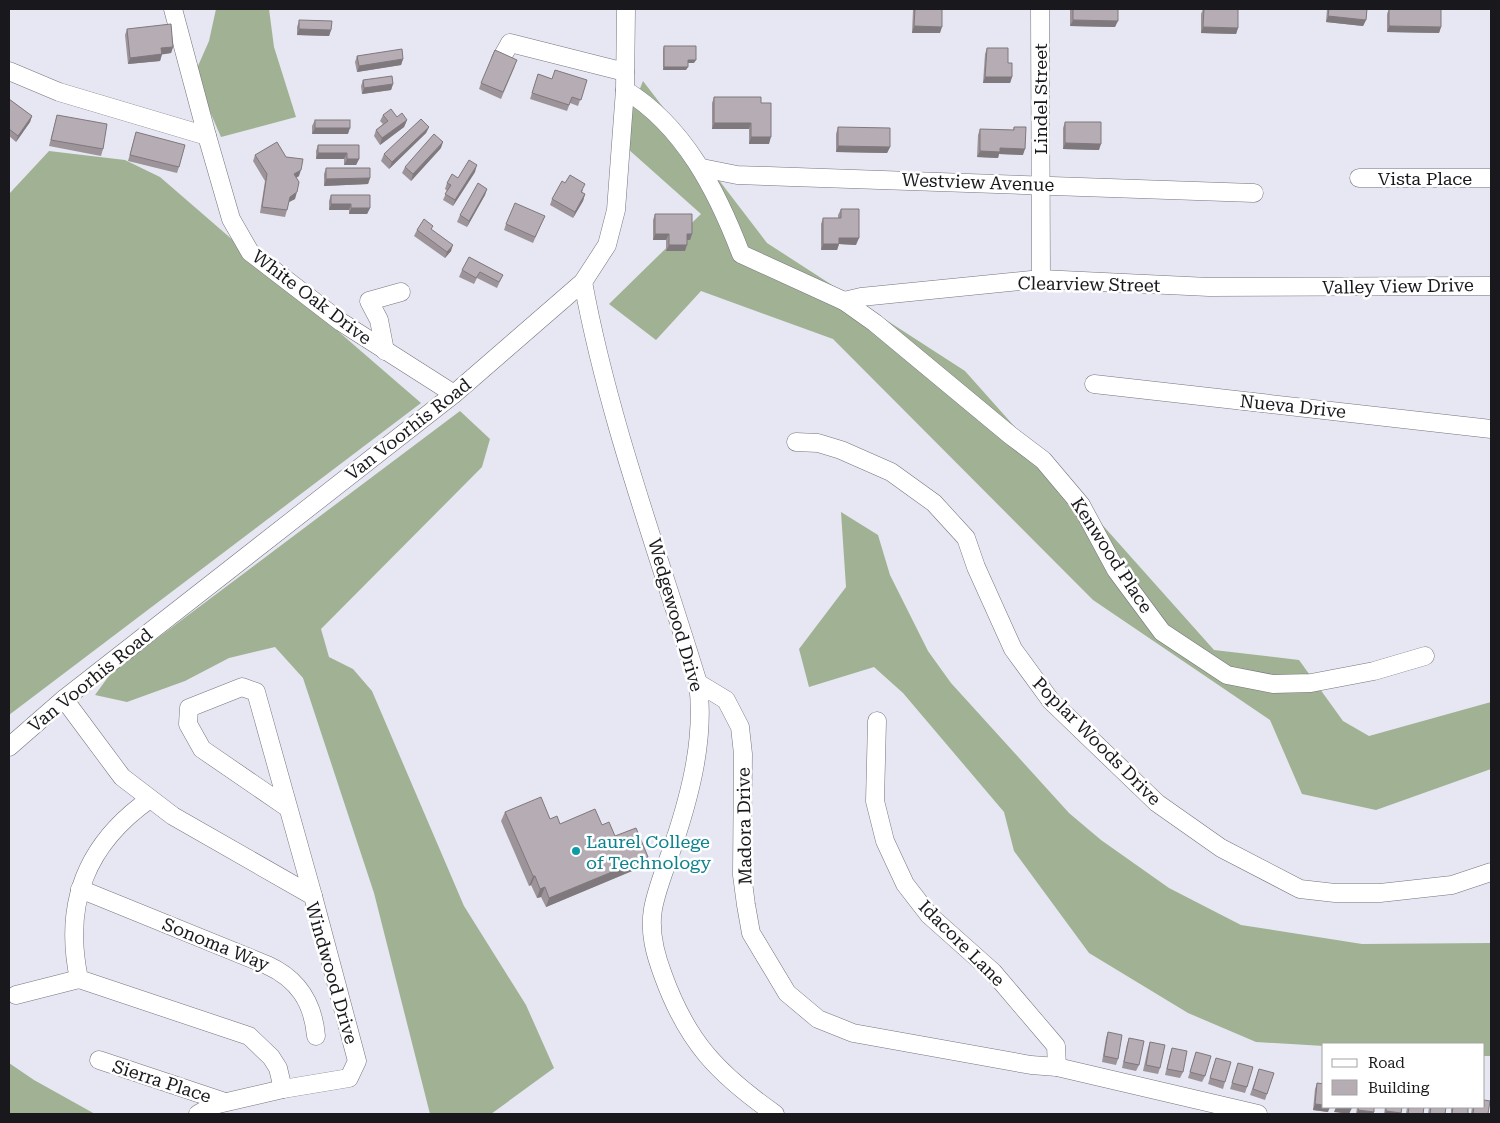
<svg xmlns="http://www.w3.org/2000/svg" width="1500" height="1123" font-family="'Roboto Serif',serif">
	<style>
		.forest { fill: #a0b293 }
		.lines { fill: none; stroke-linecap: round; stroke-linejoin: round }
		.minor-casing { stroke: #74747e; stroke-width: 19 }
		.minor { stroke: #fff; stroke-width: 18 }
		.wall { fill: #9d949a }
		.shaded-wall { fill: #7f787d }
		.building { fill: #b6acb3; stroke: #7f787d }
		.culture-dot { fill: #0f9aa8; stroke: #fff; stroke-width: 2 }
		.labels { text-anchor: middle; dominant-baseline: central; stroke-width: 5; stroke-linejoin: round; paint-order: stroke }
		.street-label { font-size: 18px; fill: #19191d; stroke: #fff }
		.culture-label { font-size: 18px; fill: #0d838f; stroke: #fff; text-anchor: start }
	</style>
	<rect width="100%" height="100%" fill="#e6e7f2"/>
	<g class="forest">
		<polygon points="216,9 269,9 274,47 296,117 221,137 194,75 209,41"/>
		<polygon points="643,81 767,243 965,371 1214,650 1299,660 1343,721 1369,736 1491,702 1491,769 1376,810 1302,794 1270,720 1093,600 833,339 701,291 656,340 609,304 701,214 619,141"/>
		<polygon points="49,151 125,160 160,177 421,403 9,715 9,194"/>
		<polygon points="460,411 490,439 482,467 321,629 329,657 353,669 372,691 464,906 526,1005 554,1068 491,1114 430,1114 374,893 303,678 275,647 229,658 185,681 127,702 95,695 111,673"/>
		<polygon points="841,512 878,535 890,575 928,651 951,683 1069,813 1101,840 1169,888 1241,925 1362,944 1491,943 1491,1056 1484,1056 1484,1044 1324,1044 1324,1046 1256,1042 1188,1013 1089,953 1014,851 1004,812 903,693 874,667 809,687 799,649 846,587"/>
		<polygon points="9,1063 34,1080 95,1114 9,1114"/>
	</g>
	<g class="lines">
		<g class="minor-casing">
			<g id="minor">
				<polyline points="1040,9 1041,279"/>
				<polyline points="501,59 510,43 625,72"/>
				<polyline points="9,71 59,92 207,136 173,9"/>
				<path d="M625,90c59,36 92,101 116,164l103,47 31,22 135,112 33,25 38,45 35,65 46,62 65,43 46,9 38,-1 63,-12 51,-15"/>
				<polyline points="207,136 231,219 250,252 341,322 454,394"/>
				<polyline points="702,168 737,175 1254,193"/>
				<polyline points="1359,178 1491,178"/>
				<path d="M583,282c25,136 75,270 115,401 7,54 -7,109 -24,160 -7,21 -17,44 -21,66 -4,23 2,45 10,66 24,67 55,99 112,139"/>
				<polyline points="844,301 861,297 1041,279 1209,287 1491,286"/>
				<polyline points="385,351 379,320 369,301 401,292"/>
				<polyline points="1094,384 1491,429"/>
				<polyline points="796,442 818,443 841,450 891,472 934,503 966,538 976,567 1013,649 1051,701 1157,803 1221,848 1300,889 1335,893 1380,893 1452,885 1491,872"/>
				<polyline points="698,683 726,700 740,727 743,754 742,875 746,905 751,933 787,993 818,1019 853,1033 1031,1065 1057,1067 1258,1114"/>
				<path d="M64,699l58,78 51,39 140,80 44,165 -8,17 -66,11 -5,-21 -7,-11 -22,-21 -170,-57c-16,-76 7,-135 71,-180"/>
				<polyline points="877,721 875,801 885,841 905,884 929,915 993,972 1056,1046 1057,1067"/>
				<polyline points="9,747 64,699 454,394 583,282 607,245 616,210 625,90 626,9"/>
				<polyline points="288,808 202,749 188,724 189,708 242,687 256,692 313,896"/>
				<path d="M80,889l187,76c31,14 46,37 49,71"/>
				<polyline points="16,995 79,979"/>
				<polyline points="99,1060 225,1102"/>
				<polyline points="198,1114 214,1105 283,1089"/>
			</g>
		</g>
		<use href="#minor" class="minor"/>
	</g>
	<g class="wall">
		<polygon points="913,9 942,9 940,33 912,33"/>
		<polygon points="1070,9 1118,9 1115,27 1070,26"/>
		<polygon points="1203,9 1238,9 1238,28 1236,34 1201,33 1201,14"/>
		<polygon points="1327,9 1367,9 1366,20 1363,26 1326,22"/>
		<polygon points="1389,9 1441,27 1439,33 1387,32 1387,14"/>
		<polygon points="299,21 331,30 329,36 297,35 297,27"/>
		<polygon points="127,29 173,47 171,53 162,54 160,61 128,64 125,35"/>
		<polygon points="664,46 694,63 688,63 686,70 663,70 663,49"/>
		<polygon points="987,48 1008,63 1012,77 1010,83 983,83 985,54"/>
		<polygon points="357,56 403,59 401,65 357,72 355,62"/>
		<polygon points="515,66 501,99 479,89 481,83"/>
		<polygon points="538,74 552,79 587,80 578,106 570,103 567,111 530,99"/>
		<polygon points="363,80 393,84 391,90 362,94 361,86"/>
		<polygon points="714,97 761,103 769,144 749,144 749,129 712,129 712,103"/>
		<polygon points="9,99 32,116 30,122 16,142 9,136"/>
		<polygon points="57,115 103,149 101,156 49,146"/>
		<polygon points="383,115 397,117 407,120 404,127 380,145 374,136 376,130 383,124 380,121"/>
		<polygon points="315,120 348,134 312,134 312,126"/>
		<polygon points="1065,122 1099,150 1063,149 1063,128"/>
		<polygon points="429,127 426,133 389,169 381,161 384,154"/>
		<polygon points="838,127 890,147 887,153 836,152 836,134"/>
		<polygon points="1014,127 1023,155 999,154 998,158 977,157 978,135 980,129 1013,130"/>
		<polygon points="136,132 179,167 177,173 128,161"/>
		<polygon points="318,145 359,145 359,159 356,165 344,165 344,159 316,159 316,151"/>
		<polygon points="441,148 411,181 402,173 405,167"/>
		<polygon points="255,155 286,157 299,176 296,178 295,199 289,202 287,210 285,217 260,213 265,181 253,161"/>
		<polygon points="326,168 370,178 368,184 324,186 324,174"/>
		<polygon points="475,172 453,206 443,200 447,191 445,189 447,183"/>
		<polygon points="565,183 583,190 582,192 585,194 583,201 573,218 550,205 552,199"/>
		<polygon points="487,189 485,195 467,227 457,222 460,215"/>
		<polygon points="331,195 370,208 367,214 349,214 349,210 329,210 329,201"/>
		<polygon points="841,209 856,245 839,244 837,250 821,250 821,224 823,218 838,218 838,215"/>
		<polygon points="655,214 692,234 690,240 687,240 685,251 666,251 666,240 653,240 653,220"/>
		<polygon points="545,216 533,243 504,230 506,224"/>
		<polygon points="417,230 432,230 451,251 445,258 414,236"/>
		<polygon points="469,257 503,275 497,288 477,278 474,284 459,277 462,270"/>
		<polygon points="505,812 550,819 560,824 602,825 615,836 644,866 546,907 541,897 537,898 531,885 529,886 501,821"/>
		<polygon points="1108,1032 1118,1059 1116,1065 1102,1062 1106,1038"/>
		<polygon points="1129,1038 1139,1065 1136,1071 1122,1068 1127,1044"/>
		<polygon points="1150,1042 1160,1068 1158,1074 1143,1071 1148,1048"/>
		<polygon points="1172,1048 1183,1072 1180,1078 1165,1075 1170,1054"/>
		<polygon points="1196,1052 1205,1076 1202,1082 1188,1078"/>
		<polygon points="1238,1063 1247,1087 1245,1093 1230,1089"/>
		<polygon points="1214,1064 1225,1082 1223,1089 1208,1084"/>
		<polygon points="1259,1069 1267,1094 1265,1100 1250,1095"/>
		<polygon points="1317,1083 1328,1112 1313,1110 1315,1089"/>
		<polygon points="1357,1107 1374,1107 1373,1114 1356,1114"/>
		<polygon points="1385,1107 1402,1107 1400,1114 1384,1114"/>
		<polygon points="1407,1107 1424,1107 1423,1114 1406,1114"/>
		<polygon points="1429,1107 1446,1107 1445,1114 1428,1114"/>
		<rect x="1451" y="1107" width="17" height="7"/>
		<polygon points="1472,1107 1484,1107 1488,1114 1471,1114"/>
	</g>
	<g class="shaded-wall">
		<polygon points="1328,16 1366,20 1363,26 1326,22"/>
		<polygon points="1073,20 1118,21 1115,27 1070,26"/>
		<polygon points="914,26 942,27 940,33 912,33"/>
		<polygon points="1389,26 1441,27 1439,33 1387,32"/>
		<polygon points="1203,27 1238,28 1236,34 1201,33"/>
		<polygon points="299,29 331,30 329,36 297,35"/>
		<polygon points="173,47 171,53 159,55 161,48"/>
		<polygon points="162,54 160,61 128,64 130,58"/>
		<polygon points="403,59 401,65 357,72 359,66"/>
		<polygon points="688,60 696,60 694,63 687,63"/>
		<polygon points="664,67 688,67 686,70 663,70"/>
		<polygon points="985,77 1012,77 1010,83 983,83"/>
		<polygon points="393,84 391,90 362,94 364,88"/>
		<polygon points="32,116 30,122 16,142 18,136"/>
		<polygon points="407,120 404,127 380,145 382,138"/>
		<polygon points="714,123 751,123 749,129 712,129"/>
		<polygon points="429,127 426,133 389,169 392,162"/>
		<polygon points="315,128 350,128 348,134 312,134"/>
		<polygon points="751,137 771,137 769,144 749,144"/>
		<polygon points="443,142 441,148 411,181 413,174"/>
		<polygon points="1065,143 1101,144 1099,150 1063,149"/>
		<polygon points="838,146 890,147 887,153 836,152"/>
		<polygon points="1000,148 1025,149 1023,155 999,154 998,158 977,157 980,151"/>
		<polygon points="318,153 347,153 344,159 316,159"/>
		<polygon points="347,159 359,159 356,165 344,165"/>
		<polygon points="477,165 475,172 453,206 455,200"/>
		<polygon points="301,170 299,176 292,180 294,174"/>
		<polygon points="370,178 368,184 324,186 326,179"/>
		<polygon points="487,189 485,195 467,227 469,221"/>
		<polygon points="297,192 295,199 287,203 290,197"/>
		<polygon points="585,194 583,201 573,218 575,212"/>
		<polygon points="331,204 351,204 349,210 329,210"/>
		<polygon points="351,208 370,208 367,214 349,214"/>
		<polygon points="655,234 669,234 666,240 653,240"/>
		<polygon points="687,234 692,234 690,240 685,240"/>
		<polygon points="839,238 859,238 856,245 839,244 837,250 821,250 823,244"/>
		<polygon points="453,245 451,251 445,258 447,252"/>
		<polygon points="669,245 687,245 685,251 666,251"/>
		<polygon points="648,857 644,866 546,907 549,898"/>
		<polygon points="533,876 535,876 531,885 529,886"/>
		<polygon points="545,887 541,897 537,898 540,889"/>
		<polygon points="1315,1104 1324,1105 1324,1107 1330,1107 1328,1112 1313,1110"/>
		<polygon points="1336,1107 1341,1107 1352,1108 1349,1114 1334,1112"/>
		<polygon points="1358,1110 1374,1112 1373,1114 1357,1114"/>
		<polygon points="1386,1111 1401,1113 1400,1114 1385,1114"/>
	</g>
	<g class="building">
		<polygon points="915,9 942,9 942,27 914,26"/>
		<polygon points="1073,9 1118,9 1118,21 1073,20"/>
		<polygon points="1204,9 1238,9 1238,28 1203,27"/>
		<polygon points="1329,9 1367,9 1366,20 1328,16"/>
		<polygon points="1389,9 1441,9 1441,27 1389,26"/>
		<polygon points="299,20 332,21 331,30 299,29"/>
		<polygon points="171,24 173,47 161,48 162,54 130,58 127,29"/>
		<polygon points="664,46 696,46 696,60 688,60 688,67 664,67"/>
		<polygon points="987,48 1008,48 1008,63 1012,63 1012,77 985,77"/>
		<polygon points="402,49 403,59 359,66 357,56"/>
		<polygon points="495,50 517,60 503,92 481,83"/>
		<polygon points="555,70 587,80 581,100 572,97 569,105 532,93 538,74 552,79"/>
		<polygon points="392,76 393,84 364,88 363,80"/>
		<polygon points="714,97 761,97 761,103 771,103 771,137 751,137 751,123 714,123"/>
		<polygon points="9,99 32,116 18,136 9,129"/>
		<polygon points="391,109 397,117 402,113 407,120 382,138 376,130 388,121 383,115"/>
		<polygon points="57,115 107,124 103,149 51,140"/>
		<polygon points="421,119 429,127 392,162 384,154"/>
		<rect x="315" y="120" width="35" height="8"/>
		<polygon points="1065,122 1101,122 1101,144 1065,143"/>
		<polygon points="838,127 890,128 890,147 838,146"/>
		<polygon points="1014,127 1026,127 1025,149 1000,148 1000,152 980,151 980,129 1014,130"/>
		<polygon points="136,132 185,145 179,167 130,155"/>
		<polygon points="434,134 443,142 413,174 405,167"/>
		<polygon points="277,142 286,157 303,159 301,170 294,174 299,182 297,192 290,197 287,210 262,207 267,174 255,155"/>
		<polygon points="318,145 359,145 359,159 347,159 347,153 318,153"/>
		<polygon points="469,160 477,165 455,200 445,194 451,185 447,183 452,174 458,178"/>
		<polygon points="326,168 370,168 370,178 326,179"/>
		<polygon points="570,175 585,184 581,192 585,194 575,212 552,199 562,181 565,183"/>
		<polygon points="478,183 487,189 469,221 460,215"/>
		<polygon points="331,195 370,195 370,208 351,208 351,204 331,204"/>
		<polygon points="515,203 545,216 535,237 506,224"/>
		<polygon points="841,209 859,209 859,238 839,238 839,244 823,244 823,218 841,218"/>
		<polygon points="655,214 692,214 692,234 687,234 687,245 669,245 669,234 655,234"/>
		<polygon points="424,219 433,226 431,229 453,245 447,252 417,230"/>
		<polygon points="469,257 503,275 499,282 480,272 476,278 462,270"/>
		<polygon points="541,797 550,819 557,816 560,824 595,809 602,825 609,822 615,836 636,828 648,857 549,898 545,887 540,889 535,876 533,876 505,812"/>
		<polygon points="1108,1032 1122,1035 1118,1059 1104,1056"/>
		<polygon points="1129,1038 1144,1041 1139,1065 1124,1062"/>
		<polygon points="1150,1042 1165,1045 1160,1068 1146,1065"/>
		<polygon points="1172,1048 1187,1051 1183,1072 1167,1069"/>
		<polygon points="1196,1052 1211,1056 1205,1076 1190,1072"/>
		<polygon points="1216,1058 1231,1062 1225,1082 1210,1078"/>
		<polygon points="1238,1063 1253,1067 1247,1087 1232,1083"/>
		<polygon points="1259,1069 1274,1073 1267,1094 1253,1089"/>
		<polygon points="1317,1083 1324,1084 1324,1105 1315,1104"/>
		<polygon points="1484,1100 1490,1101 1488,1114 1473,1114 1474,1107 1484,1107"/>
		<polygon points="1359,1107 1374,1107 1374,1112 1358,1110"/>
		<polygon points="1386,1107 1402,1107 1401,1113 1386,1111"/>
		<polygon points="1409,1107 1424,1107 1423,1114 1408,1114"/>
		<polygon points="1431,1107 1446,1107 1445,1114 1430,1114"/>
		<polygon points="1453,1107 1468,1107 1468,1114 1452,1114"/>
	</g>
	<circle class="culture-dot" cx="576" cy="851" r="5"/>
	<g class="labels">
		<g class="street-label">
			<text transform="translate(1040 99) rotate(-90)">Lindel Street</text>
			<text x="1425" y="178">Vista Place</text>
			<text transform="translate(978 182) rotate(2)">Westview Avenue</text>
			<text transform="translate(1089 284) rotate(1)">Clearview Street</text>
			<text transform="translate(1398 286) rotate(-1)">Valley View Drive</text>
			<text transform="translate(312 297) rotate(37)">White Oak Drive</text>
			<text transform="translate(1293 406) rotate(6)">Nueva Drive</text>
			<text transform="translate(408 429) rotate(-38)">Van Voorhis Road</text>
			<text transform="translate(1112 555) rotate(57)">Kenwood Place</text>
			<text transform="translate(676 615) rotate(74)">Wedgewood Drive</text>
			<text transform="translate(90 680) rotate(-39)">Van Voorhis Road</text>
			<text transform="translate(1097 741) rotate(45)">Poplar Woods Drive</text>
			<text transform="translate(744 826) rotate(-91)">Madora Drive</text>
			<text transform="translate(962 943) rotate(45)">Idacore Lane</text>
			<text transform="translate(216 944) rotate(22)">Sonoma Way</text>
			<text transform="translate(332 973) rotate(74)">Windwood Drive</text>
			<text transform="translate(162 1081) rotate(18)">Sierra Place</text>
		</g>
		<g class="culture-label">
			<text x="586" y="841">Laurel College<tspan x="586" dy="21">of Technology</tspan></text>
		</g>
	</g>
	<rect width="1500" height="1123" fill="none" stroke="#19191d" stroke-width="20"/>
	<rect x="1322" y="1043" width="162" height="65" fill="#ffffff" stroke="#a3a3a5"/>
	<rect x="1332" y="1059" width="25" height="8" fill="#ffffff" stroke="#a3a3a5"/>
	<text x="1368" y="1068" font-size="15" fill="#19191d">Road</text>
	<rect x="1332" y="1080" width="25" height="15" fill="#b6acb3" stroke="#a3a3a5"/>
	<text x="1368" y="1093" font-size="15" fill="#19191d">Building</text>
</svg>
